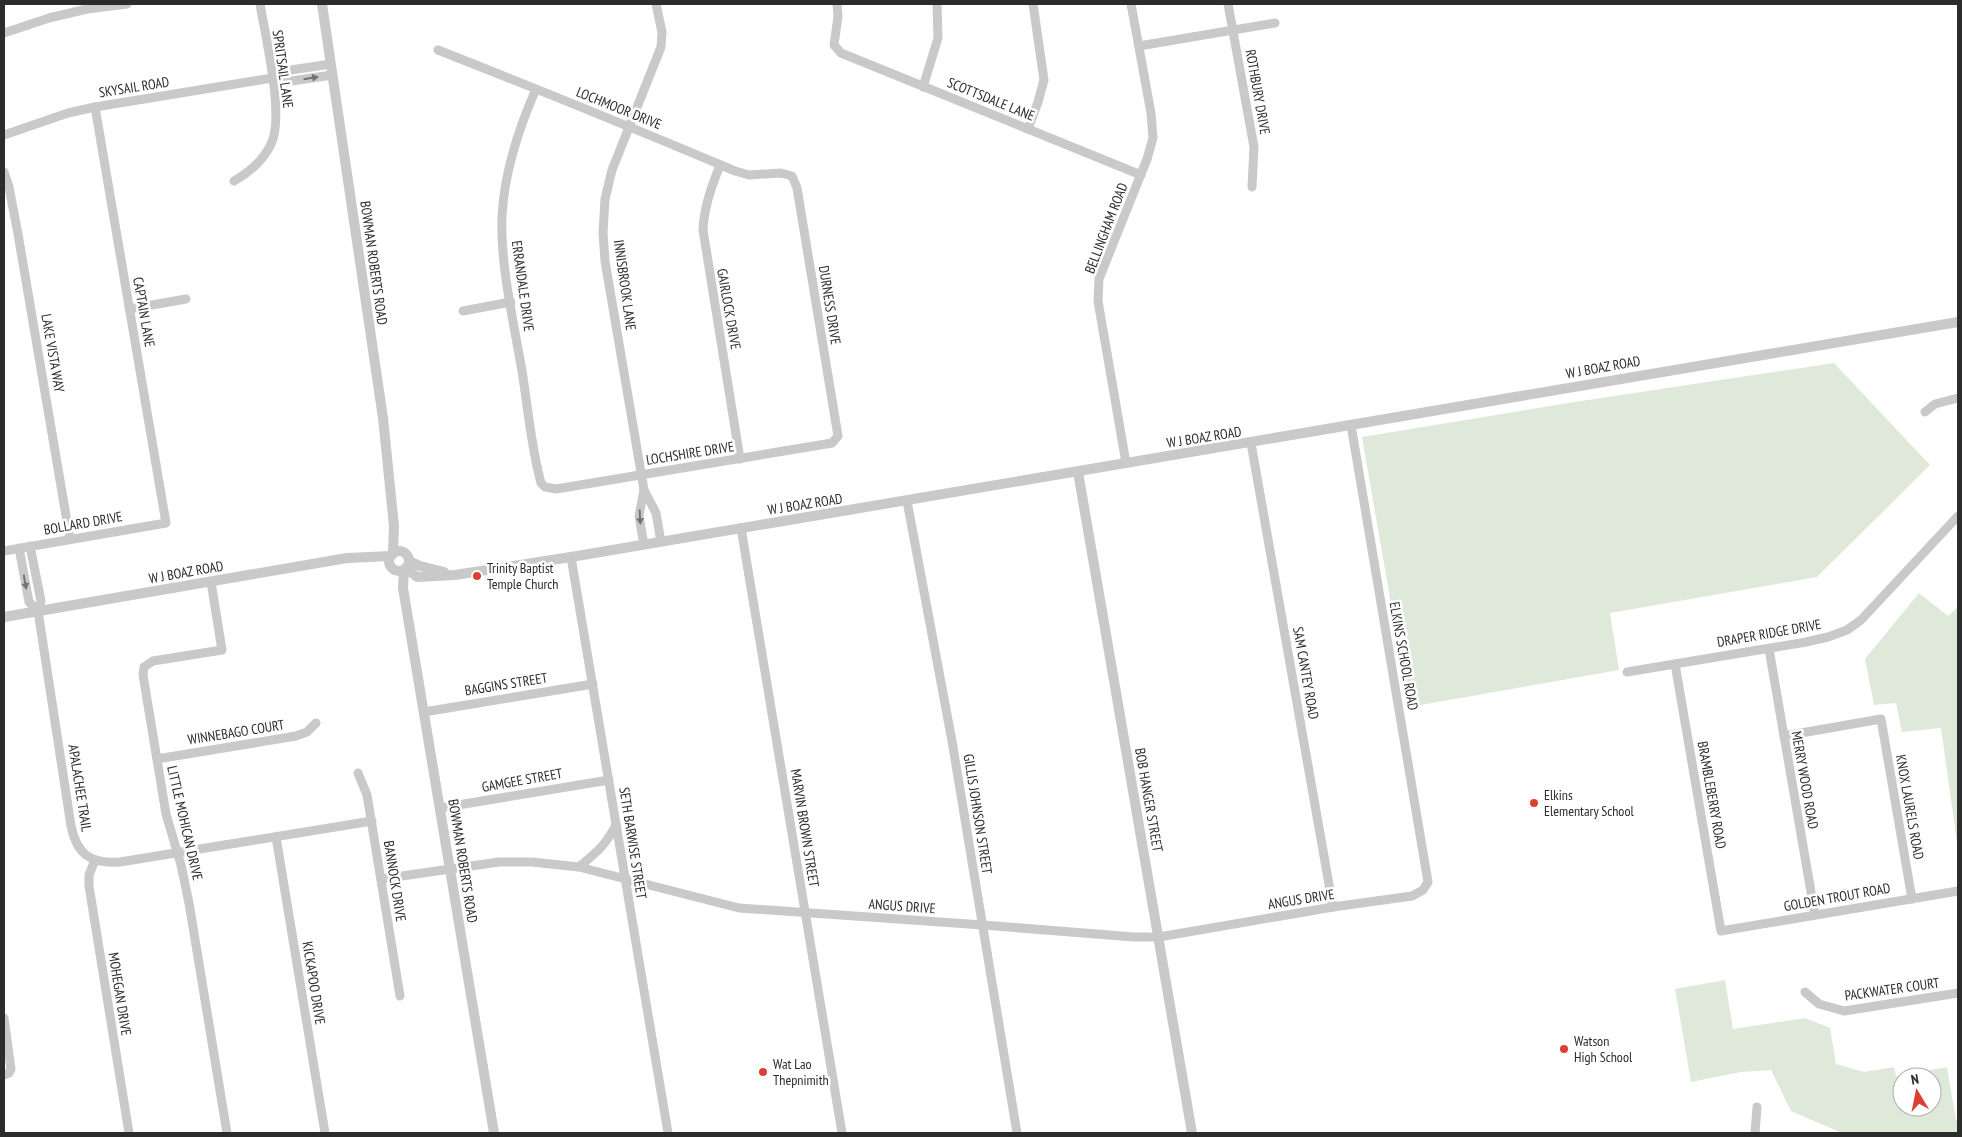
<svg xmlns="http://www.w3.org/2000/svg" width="1962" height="1137" font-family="'PT Sans Narrow',sans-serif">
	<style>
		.green { fill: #dfe9d9; fill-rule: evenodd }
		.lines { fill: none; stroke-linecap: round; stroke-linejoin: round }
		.minor { stroke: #c9c9c9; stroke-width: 9 }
		.tertiary { stroke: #c9c9c9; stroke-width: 10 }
		.oneway { fill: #737373 }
		.poi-dot { fill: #dc4034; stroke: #fff; stroke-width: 2 }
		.labels { text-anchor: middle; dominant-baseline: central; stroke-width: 5; stroke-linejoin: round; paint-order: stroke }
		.street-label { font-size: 14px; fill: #2c2c2c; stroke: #fff }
		.poi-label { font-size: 14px; fill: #2c2c2c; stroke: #fff; text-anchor: start }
	</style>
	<rect width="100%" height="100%" fill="#fff"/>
	<g class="green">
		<polygon points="1834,363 1930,465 1817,577 1610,613 1619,670 1409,707 1362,437 1568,403"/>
		<polygon points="1919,593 1948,616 1958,607 1958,850 1941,728 1902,732 1896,703 1874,705 1865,659"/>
		<path d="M1725,980l8,49 72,-11 25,10 6,36 28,8 30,-5 2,9 51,-9 9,53 2,1v12h-116l-51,-22 -20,-41 -30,2 -50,10 -16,-93zM1902,1077h30v30h-30z"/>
	</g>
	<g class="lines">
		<g class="minor">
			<polyline points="656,4 662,32 661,47 612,170 605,199 603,233 605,261 644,490 656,513 661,542"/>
			<polyline points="837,4 838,16 834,45 841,53 1141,175"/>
			<polyline points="1228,4 1254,147 1252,187"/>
			<polyline points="4,33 49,18 87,9 127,4"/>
			<polyline points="1139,46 1275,23"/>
			<path d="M438,50c99,39 198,79 297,121l14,4 32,-2 11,3 5,12 41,248 -6,7 -276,46 -11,-2 -4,-4c-10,-36 -13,-75 -19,-112 -8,-47 -22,-107 -20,-154 2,-45 16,-87 34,-128"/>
			<polyline points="331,64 284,71 272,78 285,82 332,75"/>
			<polyline points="923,87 938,38 937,4"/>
			<polyline points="1028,129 1038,102 1044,80 1033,4"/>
			<polyline points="4,135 68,113 95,107 272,78"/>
			<path d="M720,165c-8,21 -16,41 -17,65l37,229"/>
			<polyline points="4,172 9,187 18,234 70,539"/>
			<path d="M234,181c16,-9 29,-20 37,-37 14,-27 -6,-109 -11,-140"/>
			<polyline points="129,309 186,299"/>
			<polyline points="463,311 511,302"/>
			<polyline points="1925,412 1935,404 1958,398"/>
			<polyline points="1251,443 1333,907"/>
			<polyline points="1126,463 1098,301 1099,279 1147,159 1153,138 1151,113 1131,4"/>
			<polyline points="907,501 952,741 1017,1133"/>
			<polyline points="741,528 842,1133"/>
			<polyline points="644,545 639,516 644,490"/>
			<path d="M30,546l11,55 -3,10 33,215c6,29 20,38 49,36l252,-41"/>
			<polyline points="19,548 29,602 38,611"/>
			<polyline points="4,551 166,523 95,107"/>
			<polyline points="571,557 668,1133"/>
			<polyline points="211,582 222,650 153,661 144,667 143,675 166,814 181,865 189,903 227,1133"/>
			<polyline points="1769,649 1815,915"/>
			<polyline points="1675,664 1721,931 1958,891"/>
			<polyline points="1627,672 1806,642 1828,637 1847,630 1861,620 1958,516"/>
			<polyline points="424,712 593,684"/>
			<polyline points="1784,736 1881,719 1912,899"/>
			<polyline points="157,759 296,736 307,732 316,723"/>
			<polyline points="358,773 367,795 400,996"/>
			<polyline points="440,808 609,780"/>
			<polyline points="276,837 325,1133"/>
			<polyline points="95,860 89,875 89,886 129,1133"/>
			<path d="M579,867c18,-15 26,-21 37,-42"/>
			<polyline points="381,879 499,862 532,862 579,867 739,908 983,925 1134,937 1159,937 1333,907 1412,896 1423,890 1428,882 1351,425"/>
			<polyline points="1805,992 1819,1004 1844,1011 1958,993"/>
			<polyline points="4,1018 11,1069 9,1073 4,1075"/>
			<polyline points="1755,1133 1757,1107"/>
		</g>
		<g class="tertiary">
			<polyline points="322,4 383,418 394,526 393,554"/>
			<polyline points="1078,472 1192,1133"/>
			<circle cx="399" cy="561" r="10"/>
			<polyline points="409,561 420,566 444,572"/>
			<polyline points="406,568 417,577 455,575 571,557 1958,322"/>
			<polyline points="404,570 403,588 494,1133"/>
			<polyline points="4,617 347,558 391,556"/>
		</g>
	</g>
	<defs><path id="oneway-solid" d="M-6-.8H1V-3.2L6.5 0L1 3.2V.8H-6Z" transform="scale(1.25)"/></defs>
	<g class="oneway">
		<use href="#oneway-solid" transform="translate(311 78) rotate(-9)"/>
		<use href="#oneway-solid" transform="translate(640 517) rotate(87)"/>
		<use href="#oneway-solid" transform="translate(25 582) rotate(80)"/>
	</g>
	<g class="poi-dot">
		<circle cx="477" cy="576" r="5"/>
		<circle cx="1534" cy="803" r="5"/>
		<circle cx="1564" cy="1049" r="5"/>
		<circle cx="763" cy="1072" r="5"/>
	</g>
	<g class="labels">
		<g class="street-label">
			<text transform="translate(283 69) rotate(82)">SPRITSAIL LANE</text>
			<text transform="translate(134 87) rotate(-9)">SKYSAIL ROAD</text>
			<text transform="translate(1258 92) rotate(80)">ROTHBURY DRIVE</text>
			<text transform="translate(991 99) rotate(22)">SCOTTSDALE LANE</text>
			<text transform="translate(619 108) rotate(22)">LOCHMOOR DRIVE</text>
			<text transform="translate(1106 228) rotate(-69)">BELLINGHAM ROAD</text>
			<text transform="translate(374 263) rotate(82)">BOWMAN ROBERTS ROAD</text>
			<text transform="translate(625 285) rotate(82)">INNISBROOK LANE</text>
			<text transform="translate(523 286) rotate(82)">ERRANDALE DRIVE</text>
			<text transform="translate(830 305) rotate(81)">DURNESS DRIVE</text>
			<text transform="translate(729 309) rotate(80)">GAIRLOCK DRIVE</text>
			<text transform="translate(144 312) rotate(80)">CAPTAIN LANE</text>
			<text transform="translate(53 353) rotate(80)">LAKE VISTA WAY</text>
			<text transform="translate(1603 367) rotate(-10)">W J BOAZ ROAD</text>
			<text transform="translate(1204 437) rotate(-9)">W J BOAZ ROAD</text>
			<text transform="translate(690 453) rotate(-9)">LOCHSHIRE DRIVE</text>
			<text transform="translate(805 504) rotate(-9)">W J BOAZ ROAD</text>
			<text transform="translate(83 523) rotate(-10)">BOLLARD DRIVE</text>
			<text transform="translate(186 572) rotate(-10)">W J BOAZ ROAD</text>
			<text transform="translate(1769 633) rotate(-10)">DRAPER RIDGE DRIVE</text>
			<text transform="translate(1404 656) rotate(80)">ELKINS SCHOOL ROAD</text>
			<text transform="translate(1306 673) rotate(80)">SAM CANTEY ROAD</text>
			<text transform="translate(506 684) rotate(-9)">BAGGINS STREET</text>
			<text transform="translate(236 732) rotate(-9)">WINNEBAGO COURT</text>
			<text transform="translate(522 780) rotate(-10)">GAMGEE STREET</text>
			<text transform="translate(1805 780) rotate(80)">MERRY WOOD ROAD</text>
			<text transform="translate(80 788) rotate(81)">APALACHEE TRAIL</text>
			<text transform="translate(1712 795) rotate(80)">BRAMBLEBERRY ROAD</text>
			<text transform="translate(1149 800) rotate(80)">BOB HANGER STREET</text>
			<text transform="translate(1910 807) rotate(80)">KNOX LAURELS ROAD</text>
			<text transform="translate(978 814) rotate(81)">GILLIS JOHNSON STREET</text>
			<text transform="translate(185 823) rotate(77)">LITTLE MOHICAN DRIVE</text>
			<text transform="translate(805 828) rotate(81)">MARVIN BROWN STREET</text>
			<text transform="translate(633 843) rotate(81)">SETH BARWISE STREET</text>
			<text transform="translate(463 861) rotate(81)">BOWMAN ROBERTS ROAD</text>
			<text transform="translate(395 881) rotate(81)">BANNOCK DRIVE</text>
			<text transform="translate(1837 897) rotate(-10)">GOLDEN TROUT ROAD</text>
			<text transform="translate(1301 899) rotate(-9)">ANGUS DRIVE</text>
			<text transform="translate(902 906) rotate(4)">ANGUS DRIVE</text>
			<text transform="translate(314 983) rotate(81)">KICKAPOO DRIVE</text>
			<text transform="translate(1892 989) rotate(-8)">PACKWATER COURT</text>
			<text transform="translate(120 994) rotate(81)">MOHEGAN DRIVE</text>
		</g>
		<g class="poi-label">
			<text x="487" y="568">Trinity Baptist<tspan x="487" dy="16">Temple Church</tspan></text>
			<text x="1544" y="795">Elkins<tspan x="1544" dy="16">Elementary School</tspan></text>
			<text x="1574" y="1041">Watson<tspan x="1574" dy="16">High School</tspan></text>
			<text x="773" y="1064">Wat Lao<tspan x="773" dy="16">Thepnimith</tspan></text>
		</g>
	</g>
	<rect width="1962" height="1137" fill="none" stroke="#2c2c2c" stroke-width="10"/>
	<g transform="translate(1917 1092) rotate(350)"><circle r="24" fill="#ffffff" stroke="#ababab"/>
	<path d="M0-4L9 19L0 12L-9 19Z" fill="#dc4034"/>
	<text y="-8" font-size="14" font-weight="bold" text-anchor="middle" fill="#2c2c2c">N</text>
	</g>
</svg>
